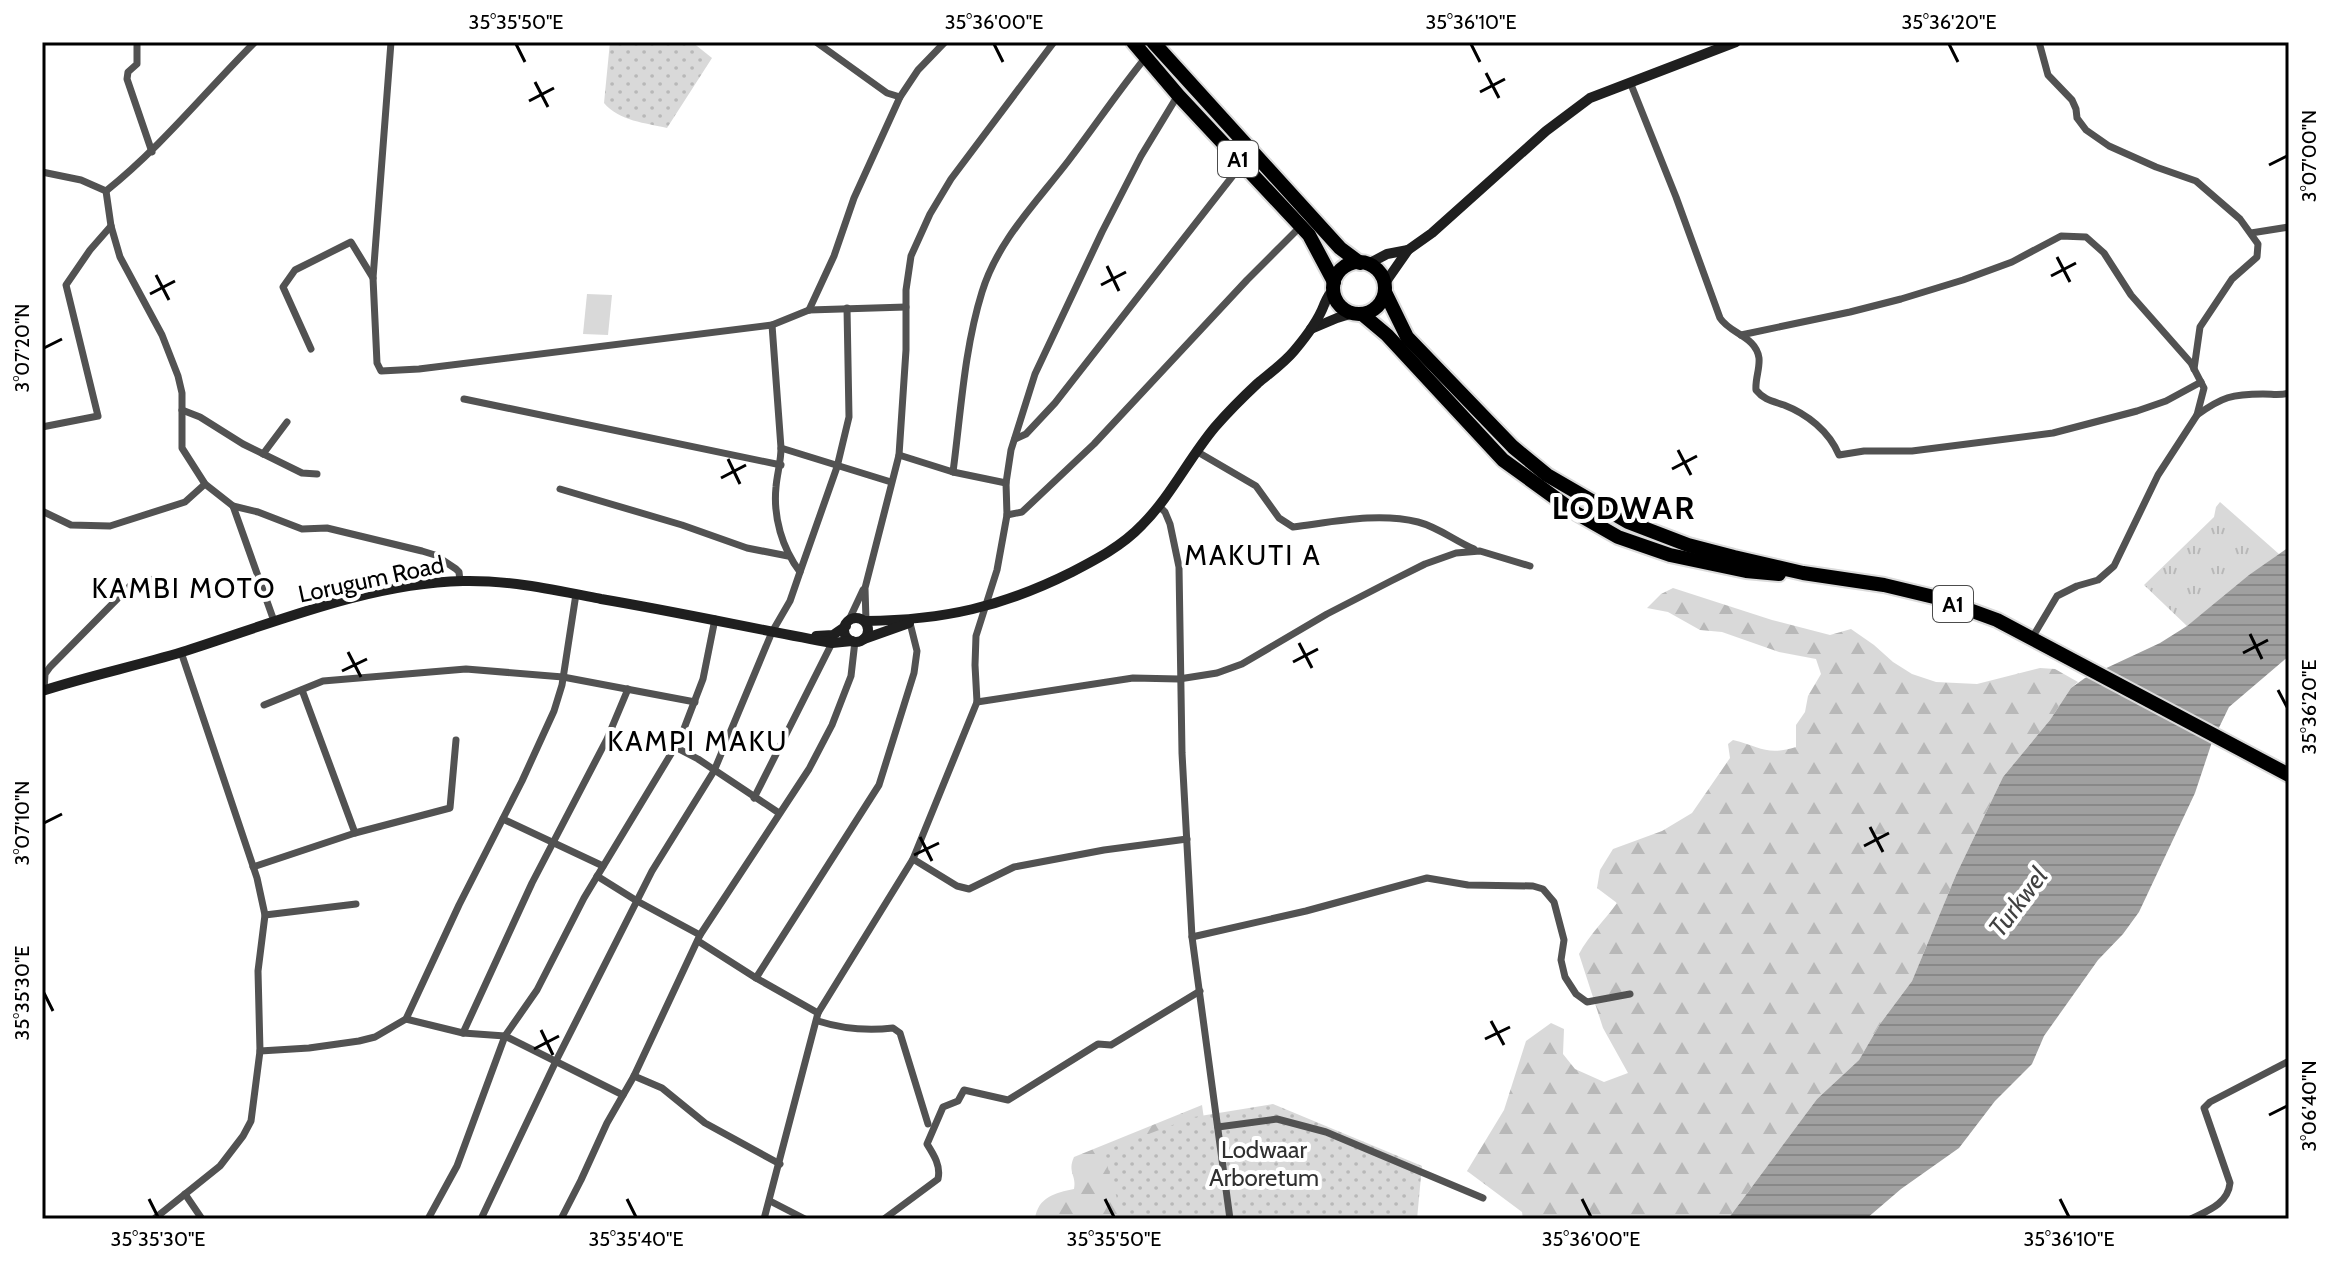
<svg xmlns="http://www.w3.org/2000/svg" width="2331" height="1261" font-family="Cabin,sans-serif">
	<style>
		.grass { fill: url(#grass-tufts) }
		.forest { fill: url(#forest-firs) }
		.park { fill: url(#park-dots) }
		.pitch { fill: #d9d9d9 }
		.water { fill: url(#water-rules) }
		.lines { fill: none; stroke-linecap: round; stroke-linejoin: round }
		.highway-casing { stroke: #dbdbdb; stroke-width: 18 }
		.street { stroke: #525252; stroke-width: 7 }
		.secondary { stroke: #1f1f1f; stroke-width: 10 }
		.highway { stroke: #000; stroke-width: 14 }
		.ticks { fill: none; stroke: #000; stroke-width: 3 }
		.labels { text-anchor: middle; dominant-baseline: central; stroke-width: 8; stroke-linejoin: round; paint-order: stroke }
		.shield { fill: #fff; stroke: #4c4c4c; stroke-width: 2 }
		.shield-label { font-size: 22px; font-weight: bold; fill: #000 }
		.street-label { font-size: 24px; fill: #000; stroke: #fff }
		.park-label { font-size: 24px; fill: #303030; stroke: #fff }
		.water-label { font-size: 26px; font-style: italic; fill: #414141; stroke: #fff }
		.quarter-label { font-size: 28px; letter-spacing: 2px; fill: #000; stroke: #fff }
		.district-label { font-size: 32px; font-weight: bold; letter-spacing: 2px; fill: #000; stroke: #fff }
		.neatline { fill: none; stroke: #000; stroke-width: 3 }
		.ticks-label { font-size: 20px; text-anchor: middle; fill: #000 }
	</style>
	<defs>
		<pattern id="grass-tufts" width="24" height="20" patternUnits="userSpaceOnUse" patternTransform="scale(2)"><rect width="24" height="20" fill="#d9d9d9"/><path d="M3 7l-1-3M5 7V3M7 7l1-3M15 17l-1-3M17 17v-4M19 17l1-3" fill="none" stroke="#b8b8b8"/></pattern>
		<pattern id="forest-firs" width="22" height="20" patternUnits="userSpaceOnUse" patternTransform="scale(2)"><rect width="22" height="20" fill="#d9d9d9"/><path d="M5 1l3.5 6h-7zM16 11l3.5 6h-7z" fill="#b8b8b8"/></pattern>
		<pattern id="park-dots" width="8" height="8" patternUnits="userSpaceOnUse" patternTransform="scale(2)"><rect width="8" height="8" fill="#d9d9d9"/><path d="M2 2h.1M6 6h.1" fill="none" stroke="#b8b8b8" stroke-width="1.8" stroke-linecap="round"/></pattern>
		<pattern id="water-rules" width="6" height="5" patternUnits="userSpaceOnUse" patternTransform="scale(2)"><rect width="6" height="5" fill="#a0a0a0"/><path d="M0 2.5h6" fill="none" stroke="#888"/></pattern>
	</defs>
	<rect width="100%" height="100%" fill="#fff"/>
	<polygon class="grass" points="2220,502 2279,554 2187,626 2144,585 2214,517 2216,507"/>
	<g class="forest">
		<path d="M1673,588l99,32 58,15 21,-6 23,16 19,17 19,12 24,8 41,2 63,-16 15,1 23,13 -7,6 -21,32 -47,57 -47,98 -44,106 -32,43 -21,36 -42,39 -89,120h-205l-1,-7 -55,-41 37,-61 22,-69 25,-18 13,6 -1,25 12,15 29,13 24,-9 -25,-45 -24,-74c10,-19 26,-34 38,-51l-20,-15 3,-18 13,-21 49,-18 30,-18 38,-55 -2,-14 5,-4c28,7 34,16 63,7v-22l9,-13 3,-16 13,-22 -5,-15 -37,-7 -57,-20 -22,-2 -32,-18 -21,-4 14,-14z"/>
		<path d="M1202,1105l3,21 -52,93h-118c3,-22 20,-26 39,-30 3,-13 -7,-17 0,-32z"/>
	</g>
	<g class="park">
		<path d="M610,42h82l20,16 -45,70c-21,-5 -48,-7 -63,-25z"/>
		<polygon points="1273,1104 1422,1166 1417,1219 1123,1219 1103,1151 1194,1117"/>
	</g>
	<polygon class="pitch" points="587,294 612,295 608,335 583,334"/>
	<polygon class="water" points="2289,547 2289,656 2229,707 2212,742 2195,793 2139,912 2123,934 2098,960 2044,1036 2032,1064 1995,1101 1959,1148 1901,1189 1866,1219 1728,1219 1817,1099 1859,1060 1880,1024 1912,981 1956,875 2003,777 2050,720 2071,688 2085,678 2160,643 2187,626 2249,575"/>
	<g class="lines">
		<g class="highway-casing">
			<g id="highway">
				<polyline points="1133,42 1178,95 1309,235 1334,282"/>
				<polyline points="1153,42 1340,248 1360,263"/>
				<circle cx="1359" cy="288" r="26"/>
				<polyline points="1385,292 1407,337 1513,447 1547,475 1628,522 1688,545 1734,557 1803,573 1884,585 1934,597 1997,620 2289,775"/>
				<polyline points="1362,314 1387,335 1503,460 1576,513 1618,537 1670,555 1746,571 1779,574"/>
			</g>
		</g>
		<g class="street">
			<polyline points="137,42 137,64 128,72 127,79 152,152"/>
			<polyline points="391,42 373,278 377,363 381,371 419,369 772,325 809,310 906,307"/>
			<polyline points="816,42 887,93 900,97"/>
			<polyline points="2039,42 2048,75 2072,100 2076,109 2077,118 2086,130 2109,146 2156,167 2196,181 2240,219 2258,244 2257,257 2232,279 2200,327 2194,369"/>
			<path d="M1630,82l46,115 44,121c10,16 36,18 39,40 1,11 -4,21 -3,32 8,10 16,11 28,15 23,9 45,26 55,50l25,-4h48l141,-18 84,-22 29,-10 35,-19"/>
			<polyline points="42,172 81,180 106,191 111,226 120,257 162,335 178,376 182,393 182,448 205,484 233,506 258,512 302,529 327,528 422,551 435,555 456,569 459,572 460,581"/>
			<path d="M106,191c55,-44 99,-99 149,-149"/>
			<polyline points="2251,233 2289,227"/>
			<polyline points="809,310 834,256 854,198 900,97 918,70 945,42"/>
			<polyline points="1741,335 1850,312 1901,299 1963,280 2012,262 2061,236 2086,237 2104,253 2131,295 2191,363 2204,388 2197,415 2158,475 2114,566 2098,580 2077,586 2057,596 2032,638"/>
			<polyline points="311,349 283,287 295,270 351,242 373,278"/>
			<polyline points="464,399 781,465"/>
			<polyline points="182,410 200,417 243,444 302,473 317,474"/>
			<path d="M2197,415c25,-18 35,-21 66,-21 10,0 16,2 26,-1"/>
			<polyline points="42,427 98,416 66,285 90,250 111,226"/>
			<polyline points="1015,439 1026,434 1055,403 1242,164"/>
			<polyline points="781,448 891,482"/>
			<path d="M1196,451l60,35 23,32 14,9c40,-5 85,-15 125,-5 20,5 37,19 56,27"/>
			<polyline points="263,454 287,422"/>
			<polyline points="899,455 953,472 1006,483"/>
			<path d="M953,472c8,-60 11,-122 29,-180 16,-52 55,-90 87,-132 26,-34 50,-70 77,-103"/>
			<polyline points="560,489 682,525 747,548 788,556"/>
			<polyline points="233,506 274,621"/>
			<polyline points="1159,506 1165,512 1170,524 1179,567 1182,753 1192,937 1230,1219"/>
			<polyline points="42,511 71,525 110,526 185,502 205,484"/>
			<polyline points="1007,515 1022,512 1094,444 1247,280 1301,226"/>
			<polyline points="800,572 837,467 849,417 847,308"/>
			<polyline points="866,621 865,588 899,455 906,350 906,290 911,256 930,214 951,179 1054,42"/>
			<polyline points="848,622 863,590"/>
			<polyline points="44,690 45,674 50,667 131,585 158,578"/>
			<polyline points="302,690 355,833"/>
			<polyline points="977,702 1133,678 1179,679 1217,673 1242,664 1327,614 1391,581 1425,564 1456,553 1480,551 1530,566"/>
			<polyline points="264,705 323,681 466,669 563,677 695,702"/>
			<polyline points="675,747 698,759 779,813"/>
			<polyline points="754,798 832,643"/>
			<polyline points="503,819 603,866"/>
			<polyline points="913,859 957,886 969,889 1014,867 1104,850 1187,839"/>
			<polyline points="253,867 355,833 450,808 456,740"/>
			<polyline points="597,876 637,901 700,935"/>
			<polyline points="265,915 356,904"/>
			<polyline points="1192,937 1306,911 1427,878 1468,885 1533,886 1543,889 1554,902 1564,940 1561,960 1565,977 1576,994 1587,1002 1630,994"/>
			<polyline points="698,941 756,978 818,1013"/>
			<polyline points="756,978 879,785 914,673 917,651 910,623"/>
			<polyline points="406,1019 463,1033 505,1036 623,1095"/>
			<path d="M818,1021c25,8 49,10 75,7l7,5 28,91"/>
			<polyline points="463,1033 532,883 607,739 628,689"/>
			<polyline points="260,1051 309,1048 359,1041 375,1037 406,1019 459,905 522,781 554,711 562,685 576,594"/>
			<polyline points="634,1076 662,1088 705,1123 780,1164"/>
			<polyline points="1218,1127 1277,1119 1326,1132 1483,1198"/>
			<polyline points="185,1194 202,1219"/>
			<polyline points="770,1201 805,1219"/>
			<polyline points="154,1219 220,1166 243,1136 251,1121 260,1051 258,971 265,915 257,878 181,652"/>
			<polyline points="428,1219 457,1166 505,1036 537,990 584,898 680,739 703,679 715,619"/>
			<path d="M481,1219l75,-158 96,-190 62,-100 58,-139 18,-31 10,-29c-18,-24 -27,-55 -24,-85 1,-13 5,-25 5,-39l-9,-123"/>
			<polyline points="561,1219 581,1180 607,1123 634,1076 700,935 809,769 832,725 851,676 855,641"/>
			<polyline points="764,1219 818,1013 913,859 977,702 975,665 976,636 997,570 1007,515 1006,483 1011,450 1035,374 1102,232 1141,156 1178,95"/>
			<path d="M884,1219l54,-40c3,-13 -4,-24 -11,-35l16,-37 15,-6 6,-11 44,10 90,-56 13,1 89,-54"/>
			<path d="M2191,1219c16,-8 37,-15 39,-36l-26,-75 6,-6 79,-41"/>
		</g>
		<g class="secondary">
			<polyline points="1368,264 1387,254 1408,250 1432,233 1546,131 1590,98 1736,42"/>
			<polyline points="1385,283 1408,250"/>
			<polyline points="1311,329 1337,318 1353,313"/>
			<circle cx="856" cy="630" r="12"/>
			<path d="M866,621c78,-1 136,-14 206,-49 25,-13 50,-26 70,-47 29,-29 47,-67 73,-98 13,-15 28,-30 43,-44 12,-10 26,-20 36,-32 11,-13 24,-30 30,-46 3,-7 4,-10 9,-15"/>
			<polyline points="816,636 833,635 846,626"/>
			<polyline points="864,639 909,623"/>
			<path d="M42,691c46,-15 94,-25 140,-39 89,-28 186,-69 281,-71 47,-1 92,9 138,18 77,13 154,30 231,44l20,-2"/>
		</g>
		<use href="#highway" class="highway"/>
	</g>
	<path class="ticks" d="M516,44l9,18M994,44l9,18M1471,44l9,18M1949,44l9,18M1486,73l13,25M535,82l13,25M1480,92l25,-13M529,101l25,-13M2269,165l18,-9M2057,257l13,25M1107,266l12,25M156,275l13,25M2051,276l25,-13M1101,285l25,-13M150,294l25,-13M44,348l18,-9M1678,450l13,25M728,459l12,25M1672,469l25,-13M721,478l25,-13M2250,634l12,25M1299,643l13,25M348,652l13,25M2243,653l25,-13M1293,662l25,-13M342,671l25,-12M2278,690l9,17M44,823l18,-9M1870,827l13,25M920,837l12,24M1864,846l25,-13M914,855l25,-12M44,993l9,18M1491,1021l13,24M541,1030l12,25M1485,1039l25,-12M534,1049l25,-13M2269,1115l18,-9M149,1199l9,18M627,1199l9,18M1105,1199l9,18M1582,1199l9,18M2060,1199l9,18"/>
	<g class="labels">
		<g class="shield">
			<rect x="1218" y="141" width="40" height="36" rx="6"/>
			<rect x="1933" y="586" width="40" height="36" rx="6"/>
		</g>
		<g class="shield-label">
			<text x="1238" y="159">A1</text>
			<text x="1953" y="604">A1</text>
		</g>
		<g class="street-label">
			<text transform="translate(371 579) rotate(-12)">Lorugum Road</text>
		</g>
		<g class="park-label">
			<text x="1264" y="1149">Lodwaar<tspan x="1264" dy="28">Arboretum</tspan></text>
		</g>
		<g class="water-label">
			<text transform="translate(2018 902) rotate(-53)">Turkwel</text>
		</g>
		<g class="quarter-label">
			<text x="1253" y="555">MAKUTI A</text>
			<text x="184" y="588">KAMBI MOTO</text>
			<text x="698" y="741">KAMPI MAKU</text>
		</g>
		<g class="district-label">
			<text x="1624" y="507">LODWAR</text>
		</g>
	</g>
	<rect width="2331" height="1261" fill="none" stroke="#ffffff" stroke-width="88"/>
	<rect x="44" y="44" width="2243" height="1173" class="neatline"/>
	<g class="ticks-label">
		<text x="516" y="29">35°35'50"E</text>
		<text x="994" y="29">35°36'00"E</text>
		<text x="1471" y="29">35°36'10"E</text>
		<text x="1949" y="29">35°36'20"E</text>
		<text transform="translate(2309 156) rotate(-90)" y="7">3°07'00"N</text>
		<text transform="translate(22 348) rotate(-90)" y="7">3°07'20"N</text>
		<text transform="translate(2309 707) rotate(-90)" y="7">35°36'20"E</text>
		<text transform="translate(22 823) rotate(-90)" y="7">3°07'10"N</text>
		<text transform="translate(22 993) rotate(-90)" y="7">35°35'30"E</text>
		<text transform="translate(2309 1106) rotate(-90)" y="7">3°06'40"N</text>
		<text x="158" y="1246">35°35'30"E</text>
		<text x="636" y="1246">35°35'40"E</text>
		<text x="1114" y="1246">35°35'50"E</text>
		<text x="1591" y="1246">35°36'00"E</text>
		<text x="2069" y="1246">35°36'10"E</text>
	</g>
</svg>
